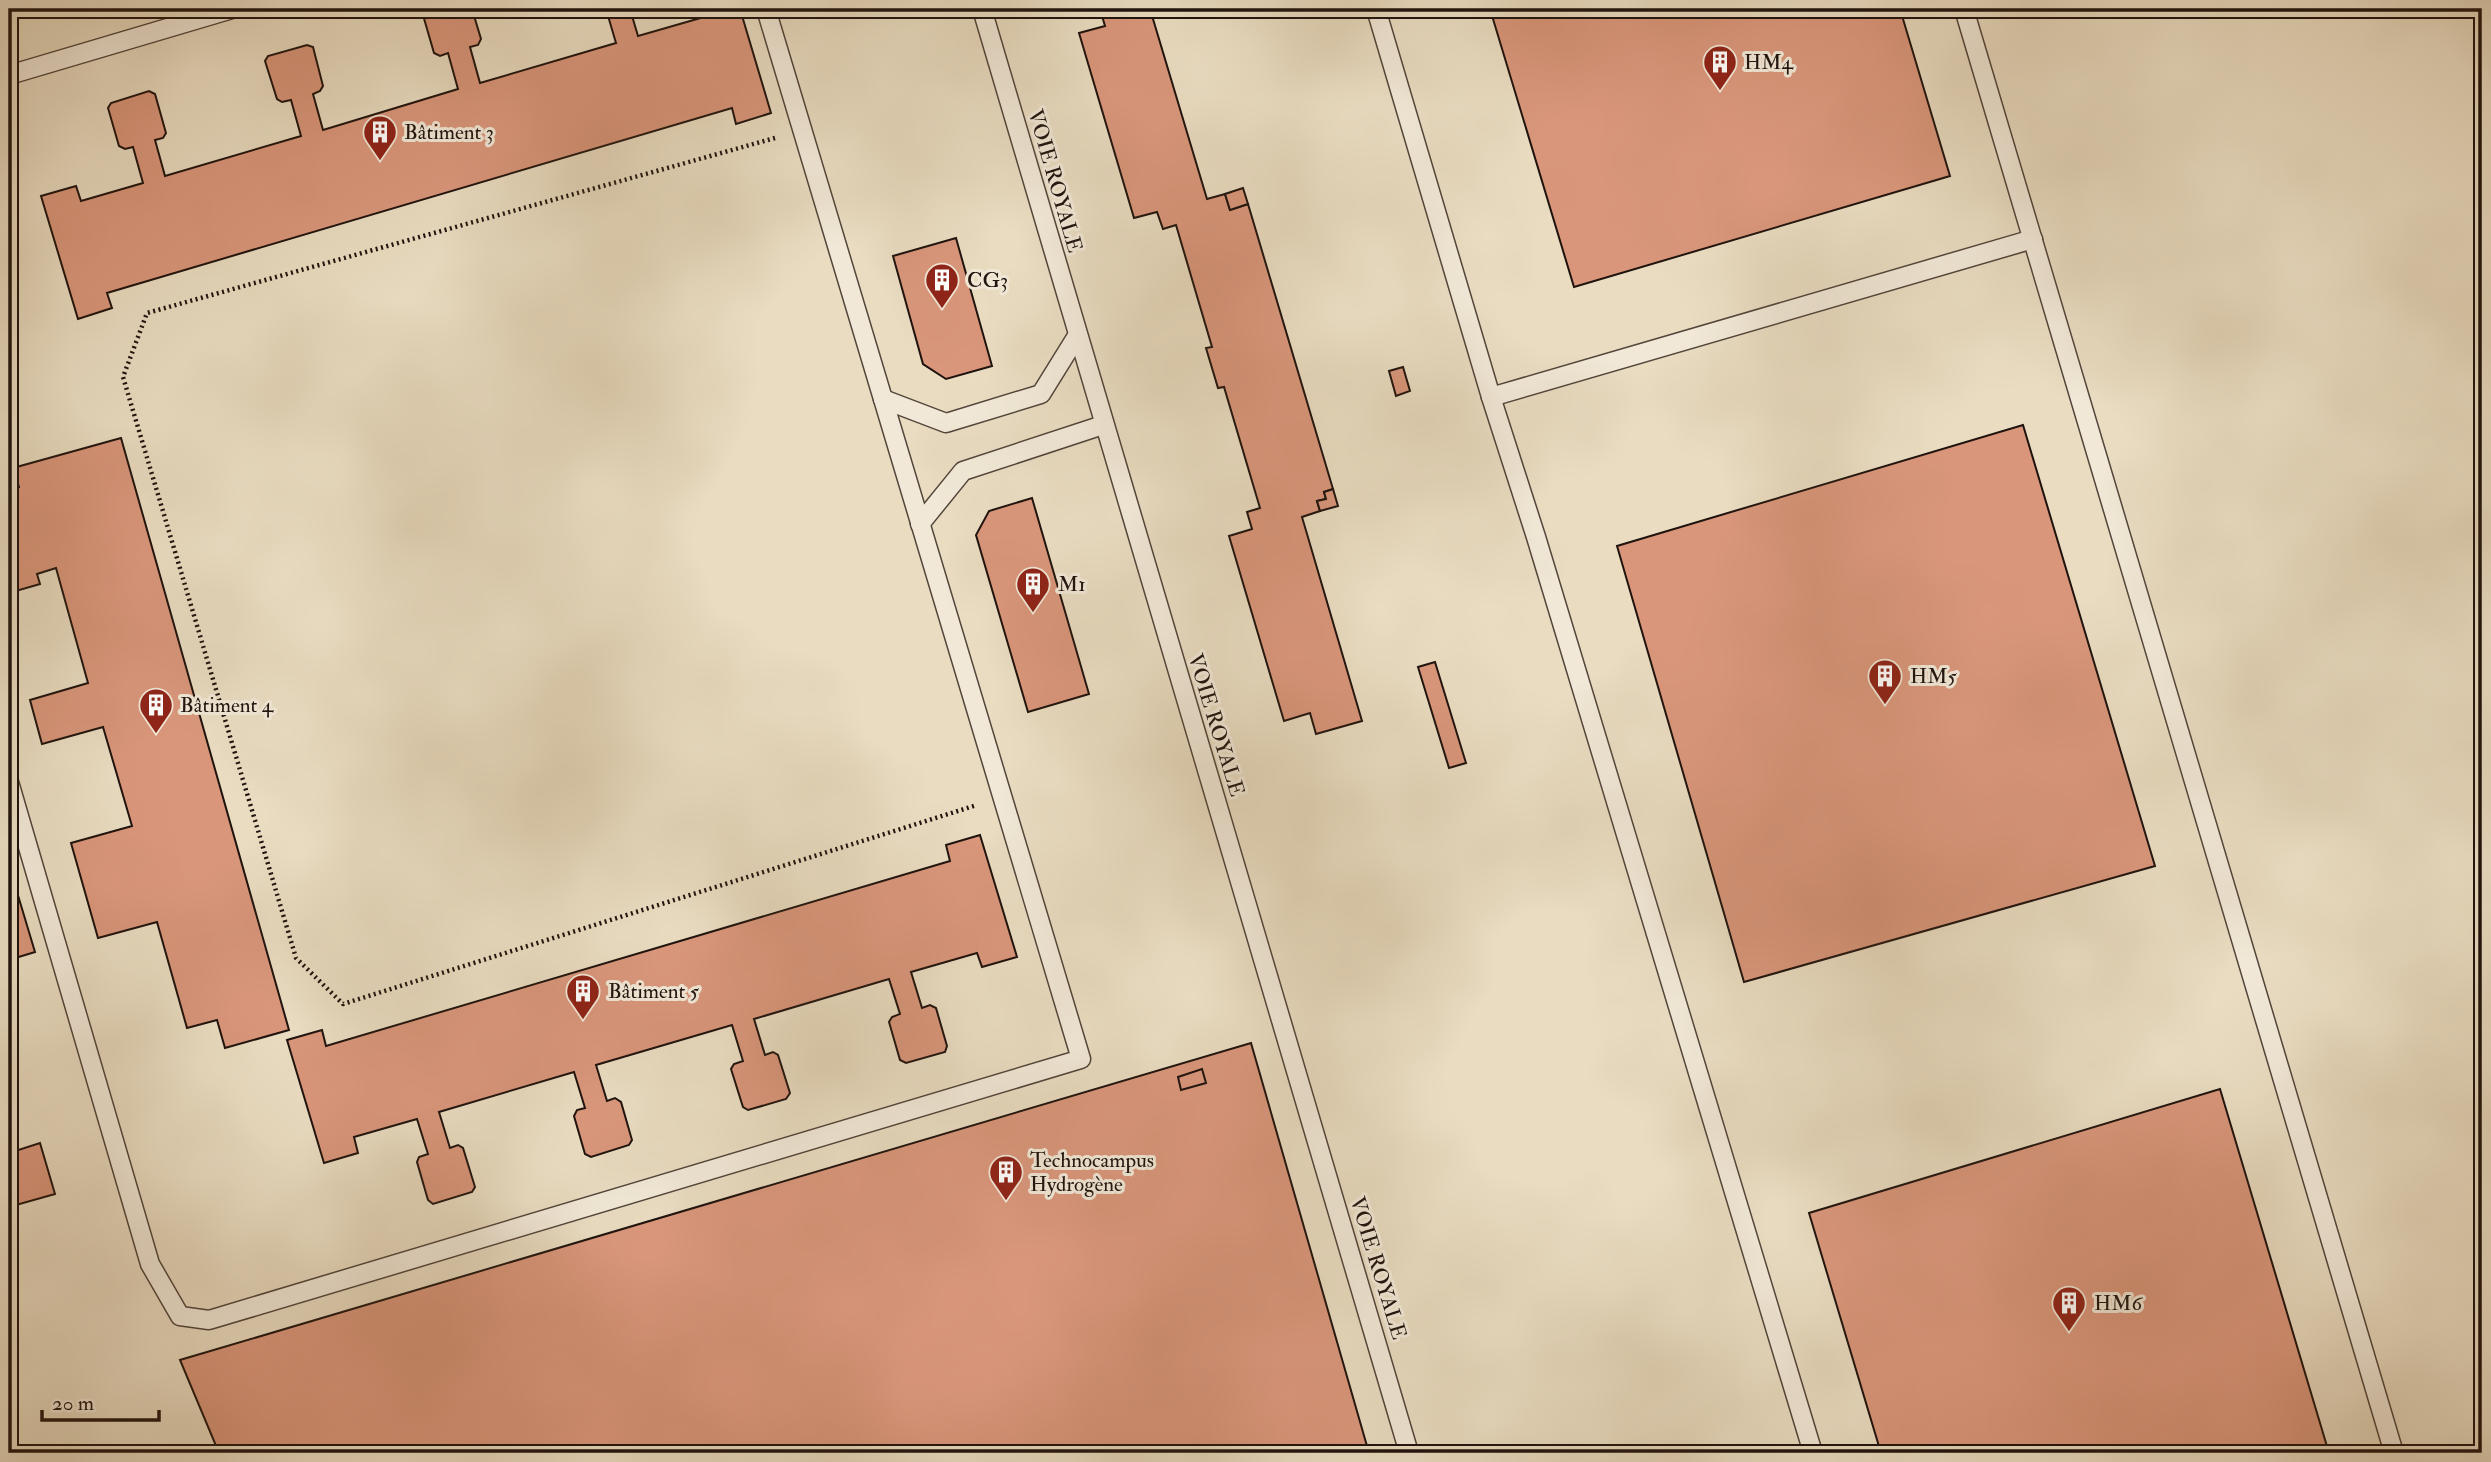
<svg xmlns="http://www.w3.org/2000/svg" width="2491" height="1462" font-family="'IM FELL Double Pica',serif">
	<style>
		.building { fill: #d9967b; stroke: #1f130e; stroke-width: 2 }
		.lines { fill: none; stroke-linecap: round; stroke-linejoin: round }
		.service-casing { stroke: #52453b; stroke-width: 21 }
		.path { stroke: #1f130e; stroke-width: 4.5; stroke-dasharray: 2 3.5; stroke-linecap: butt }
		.service { stroke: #f1e8d7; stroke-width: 18 }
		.labels { text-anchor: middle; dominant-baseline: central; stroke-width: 6; stroke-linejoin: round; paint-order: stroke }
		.poi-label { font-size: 21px; fill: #1f130e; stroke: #f1e8d7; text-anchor: start }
		.street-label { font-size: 21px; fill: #1f130e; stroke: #f1e8d7 }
	</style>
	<rect width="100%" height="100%" fill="#e9dcc1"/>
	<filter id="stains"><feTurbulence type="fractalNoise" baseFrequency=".00286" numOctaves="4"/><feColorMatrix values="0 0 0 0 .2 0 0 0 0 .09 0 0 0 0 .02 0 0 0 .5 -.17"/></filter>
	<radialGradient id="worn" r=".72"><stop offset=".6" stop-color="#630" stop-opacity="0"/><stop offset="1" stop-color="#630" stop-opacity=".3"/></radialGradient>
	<g class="building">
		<polygon points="428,9 472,9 481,39 478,45 470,47 480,83 616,43 606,9 630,9 638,36 704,17 702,9 740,9 771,113 736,124 732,108 107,293 112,308 78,319 41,196 76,186 81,201 143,183 133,147 125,149 119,146 108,108 111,103 149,91 155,94 166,133 163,138 155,140 165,176 301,136 291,100 282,102 277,99 265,61 268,56 307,45 313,47 323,86 320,91 313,94 323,130 458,89 448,53 440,56 434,53 423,15"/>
		<polygon points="1100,9 1150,9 1207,199 1225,194 1230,210 1248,204 1333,489 1324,492 1326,499 1317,501 1320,511 1302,517 1362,721 1316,734 1310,713 1284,721 1229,536 1252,529 1247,512 1260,508 1224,387 1218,388 1206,348 1212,347 1176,225 1163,229 1157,212 1134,218 1079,33 1105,26"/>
		<polygon points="1490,9 1900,9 1950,176 1574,287"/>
		<polygon points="1243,188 1248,204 1230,210 1225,194"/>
		<polygon points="956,238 992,366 946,379 923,364 893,256"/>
		<polygon points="1403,367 1410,391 1396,396 1389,371"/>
		<polygon points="2023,425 2155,866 1744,982 1617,546"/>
		<polygon points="121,438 289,1030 225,1048 217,1020 187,1028 157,922 98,938 71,843 132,826 103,727 42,744 30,700 88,683 56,568 37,574 40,584 9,593 9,489 19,487 13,468"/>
		<polygon points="1333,489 1338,506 1320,511 1317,501 1326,499 1324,492"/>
		<polygon points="1032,498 1089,694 1028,712 976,535 989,511"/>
		<polygon points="1435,662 1466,763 1449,768 1418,667"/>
		<polygon points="980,835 1017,957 982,967 977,953 911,972 922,1008 930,1005 936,1008 947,1046 945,1052 906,1063 900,1060 889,1022 892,1017 900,1014 889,979 754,1019 765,1055 773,1052 778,1055 790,1093 786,1099 748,1110 743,1107 731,1069 734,1064 743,1061 732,1025 596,1065 607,1101 615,1098 621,1102 632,1140 629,1145 591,1157 585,1154 574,1116 577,1110 585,1108 574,1072 439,1112 450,1148 458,1145 463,1148 475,1187 472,1192 433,1204 428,1200 417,1162 419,1157 428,1154 417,1119 354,1137 358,1153 324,1163 287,1040 322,1030 326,1046 950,861 946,845"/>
		<polygon points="14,882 35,952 9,960 9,883"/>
		<polygon points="1251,1043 1369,1453 219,1453 180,1360"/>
		<polygon points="1202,1069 1206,1083 1181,1090 1178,1077"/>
		<polygon points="2220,1089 2329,1453 1881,1453 1809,1213"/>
		<polygon points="40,1143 55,1194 9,1207 9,1153"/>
	</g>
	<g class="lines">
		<g class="service-casing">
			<g id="service">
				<polyline points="982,9 1409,1453"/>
				<polyline points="1376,9 1491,397 1536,537 1813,1453"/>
				<polyline points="1964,9 2394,1453"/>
				<polyline points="9,75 232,9"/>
				<polyline points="1491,397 2033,239"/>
				<polyline points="883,399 946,423 1041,394 1077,336"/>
				<polyline points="920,524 963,471 1103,425"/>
				<polyline points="9,782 150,1264 180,1316 209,1320 1081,1059 766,9"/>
			</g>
		</g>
		<polyline class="path" points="775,138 147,313 123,377 296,958 343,1004 977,805"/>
		<use href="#service" class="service"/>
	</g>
	<defs>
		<g id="building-pin" transform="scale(1.75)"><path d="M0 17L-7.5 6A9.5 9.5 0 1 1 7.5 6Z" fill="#8f2418" stroke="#f1e8d7"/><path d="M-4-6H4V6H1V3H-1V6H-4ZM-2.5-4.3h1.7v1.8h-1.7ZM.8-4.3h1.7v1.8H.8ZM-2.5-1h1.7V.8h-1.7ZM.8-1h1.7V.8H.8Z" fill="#fff"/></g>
	</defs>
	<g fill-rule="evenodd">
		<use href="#building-pin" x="1720" y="62"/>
		<use href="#building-pin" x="380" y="132"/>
		<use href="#building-pin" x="942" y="280"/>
		<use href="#building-pin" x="1033" y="584"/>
		<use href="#building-pin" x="1885" y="676"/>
		<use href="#building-pin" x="156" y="705"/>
		<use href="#building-pin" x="583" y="991"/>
		<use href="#building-pin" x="1006" y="1172"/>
		<use href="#building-pin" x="2069" y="1303"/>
	</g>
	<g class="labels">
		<g class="poi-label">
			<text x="1744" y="62">HM4</text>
			<text x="404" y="132">Bâtiment 3</text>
			<text x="967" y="280">CG3</text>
			<text x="1058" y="584">M1</text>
			<text x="1910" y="676">HM5</text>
			<text x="180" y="705">Bâtiment 4</text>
			<text x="608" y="991">Bâtiment 5</text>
			<text x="1030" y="1160">Technocampus<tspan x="1030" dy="24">Hydrogène</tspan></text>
			<text x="2094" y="1303">HM6</text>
		</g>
		<g class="street-label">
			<text transform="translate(1055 181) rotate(74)">VOIE ROYALE</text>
			<text transform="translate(1216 725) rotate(73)">VOIE ROYALE</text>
			<text transform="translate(1378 1268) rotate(73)">VOIE ROYALE</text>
		</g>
	</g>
	<rect width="2491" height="1462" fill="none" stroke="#e9dcc1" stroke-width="35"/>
	<rect x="10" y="10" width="2470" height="1441" fill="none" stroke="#1f130e" stroke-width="3.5"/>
	<rect x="18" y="18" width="2456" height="1427" fill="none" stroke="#1f130e" stroke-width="2"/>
	<path d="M42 1410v10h117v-10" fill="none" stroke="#1f130e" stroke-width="3.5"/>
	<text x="52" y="1410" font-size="21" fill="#1f130e" stroke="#f1e8d7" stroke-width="5" paint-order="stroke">20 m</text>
	<rect width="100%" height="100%" filter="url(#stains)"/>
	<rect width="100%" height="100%" fill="url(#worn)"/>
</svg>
